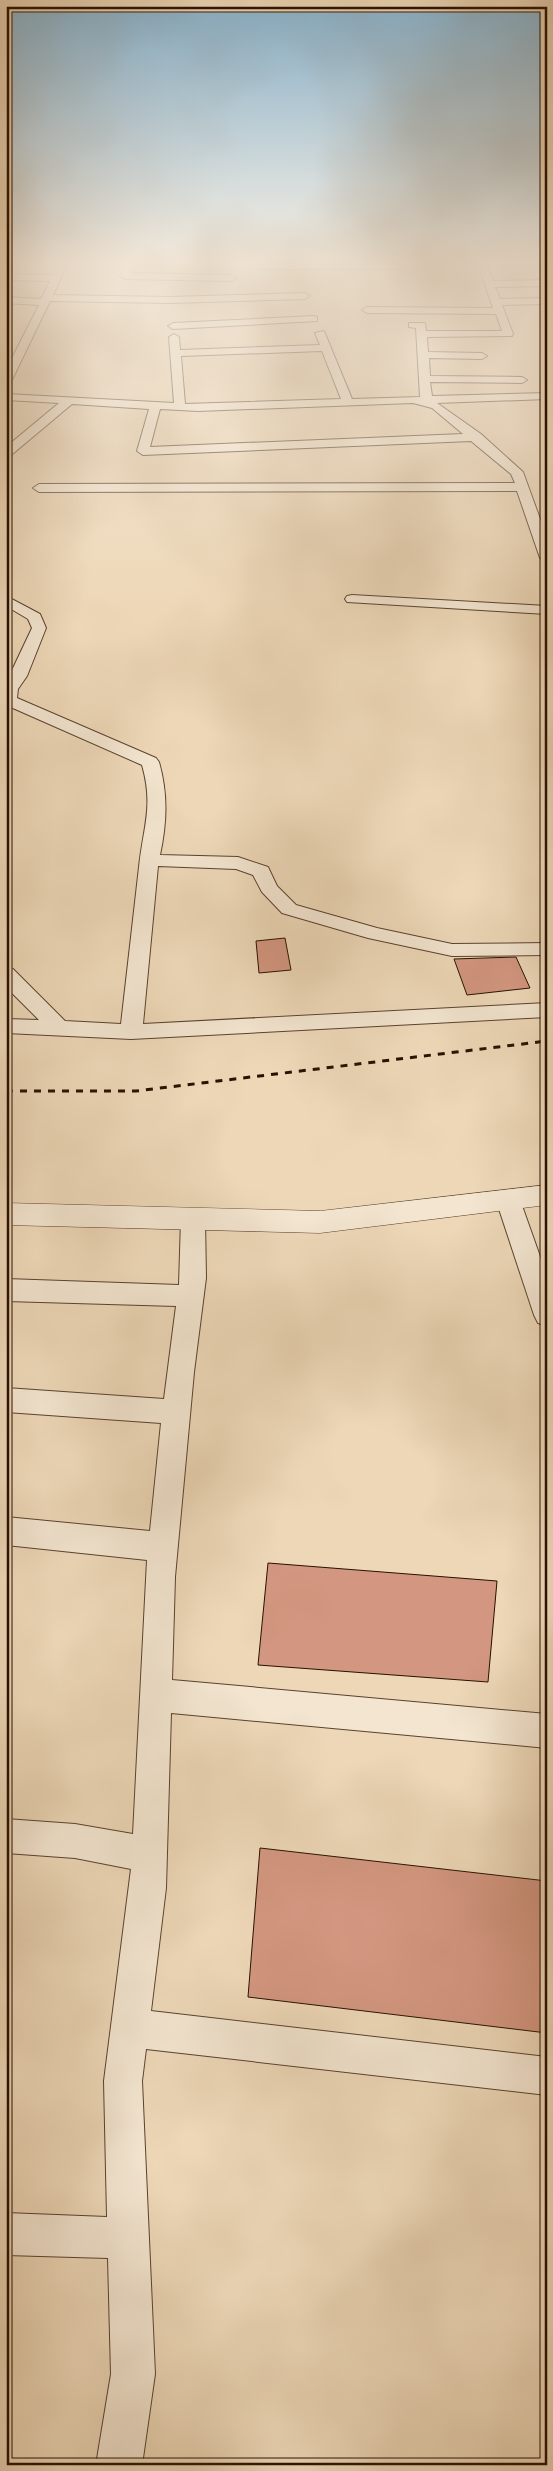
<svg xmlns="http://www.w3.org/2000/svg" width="553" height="2471" font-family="'IM FELL French Canon',serif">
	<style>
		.building { fill: #d39680; stroke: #281100 }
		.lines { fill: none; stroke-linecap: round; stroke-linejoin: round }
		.minor-casing { stroke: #59422e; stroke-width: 2 }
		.tertiary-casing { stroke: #59422e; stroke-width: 1 }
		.minor { fill: #f3e5d0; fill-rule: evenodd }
		.tertiary { fill: #f3e5d0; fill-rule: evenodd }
		.rail { stroke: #281100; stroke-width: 3; stroke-dasharray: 7 7; stroke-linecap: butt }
	</style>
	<rect width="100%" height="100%" fill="#edd7b7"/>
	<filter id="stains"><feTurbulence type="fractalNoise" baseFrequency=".004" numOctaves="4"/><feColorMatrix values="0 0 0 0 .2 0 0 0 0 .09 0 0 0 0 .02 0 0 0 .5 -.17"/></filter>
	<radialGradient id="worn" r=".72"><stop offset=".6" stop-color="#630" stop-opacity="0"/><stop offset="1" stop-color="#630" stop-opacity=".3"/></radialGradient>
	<g class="building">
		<polygon points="285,938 291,970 259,973 256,941"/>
		<polygon points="516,957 530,988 467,995 454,959"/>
		<polygon points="268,1563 497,1581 488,1682 258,1665"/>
		<polygon points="260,1848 547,1881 547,2033 248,1997"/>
	</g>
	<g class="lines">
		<g class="minor-casing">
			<g id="minor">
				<polygon points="58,264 67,264 53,295 170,297 305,293 310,296 305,299 170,303 50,301 11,382 6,385 6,370 39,305 6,303 6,297 41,299 50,281 6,280 6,274 53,275"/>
				<polygon points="126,264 135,264 131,273 231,275 236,278 231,281 125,279 120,276"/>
				<polygon points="251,264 405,264 407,266 402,269 254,269 251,268"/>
				<path d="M478,264h9l6,17 54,-1v6l-52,1 5,12 47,-1v6l-45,1 11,29 -1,2 -85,1 1,15 54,1 5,3 -5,3 -53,-1 1,18 92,1 5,3 -5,3 -92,-1 2,14 115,-3v6l-110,4 44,31 42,38 24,66v24l-7,-4 -23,-67 -478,1 -6,-4 6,-4 476,-1 -4,-9 -40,-33 -328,14 -6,-4 12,-42 -77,-5 -62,52 -4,1v-10l53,-44 -53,-3v-6l168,9 -5,-66 5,-3 5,3 1,13 140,-5 -5,-12 9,-2 28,68 68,-2 -4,-69 -7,-1v-4h16l1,8h76l-6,-17 -129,-1 -5,-3 5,-3 126,1zM322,351l19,48 -156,5 -4,-48zM413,403l19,5 31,26 -313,13 10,-38 38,2z"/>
				<polygon points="314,316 317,317 317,321 173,329 168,326 173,323"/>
				<polygon points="352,595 547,606 547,614 347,602 345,599 347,596"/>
				<path d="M6,596l34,18 6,14 -19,48 -9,13 -1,9 139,60 3,4c9,32 8,60 1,93l78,2 30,10 9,19 19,19 81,23 75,16 95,-1v12l-95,1 -84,-18 -86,-25 -20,-21 -9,-17 -17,-6 -78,-3 -15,158 404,-21v14l-416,22 -125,-6v-14l33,1 -33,-33v-20l7,2 52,52 56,3c6,-52 12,-104 18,-157 4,-40 15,-60 3,-102l-136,-60v-22l26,-55 -4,-9 -22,-13z"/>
				<polygon points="508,1191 517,1193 520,1200 547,1276 547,1326 538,1323 534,1315 496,1200 499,1193"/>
				<polygon points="193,1209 202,1212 205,1219 206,1278 194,1372 175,1577 172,1680 547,1714 547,1748 171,1713 166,1888 151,2011 547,2057 547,2095 146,2049 142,2081 155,2374 142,2465 96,2465 111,2374 108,2258 6,2255 6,2213 107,2217 104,2081 131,1869 75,1858 6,1853 6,1819 75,1824 133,1834 147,1560 6,1545 6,1517 150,1531 161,1423 6,1412 6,1388 164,1399 176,1306 6,1301 6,1279 179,1285 181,1219 184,1212"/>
			</g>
		</g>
		<g class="tertiary-casing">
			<polygon id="tertiary" points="547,1185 547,1205 320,1233 6,1225 6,1203 320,1211"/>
		</g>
		<use href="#minor" class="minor"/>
		<use href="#tertiary" class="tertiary"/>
		<polyline class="rail" points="6,1091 136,1091 547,1041"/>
	</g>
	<linearGradient id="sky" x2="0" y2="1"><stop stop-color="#89b6d3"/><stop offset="0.43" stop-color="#f7eddf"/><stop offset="1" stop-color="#f7eddf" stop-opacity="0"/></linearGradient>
	<rect width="553" height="610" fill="url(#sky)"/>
	<rect width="553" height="2471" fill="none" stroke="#edd7b7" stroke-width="25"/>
	<rect x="8" y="8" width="538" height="2456" fill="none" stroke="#281100" stroke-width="2.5"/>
	<rect x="12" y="12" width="528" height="2446" fill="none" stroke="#281100"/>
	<rect width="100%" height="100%" filter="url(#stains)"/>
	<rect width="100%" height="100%" fill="url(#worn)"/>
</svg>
